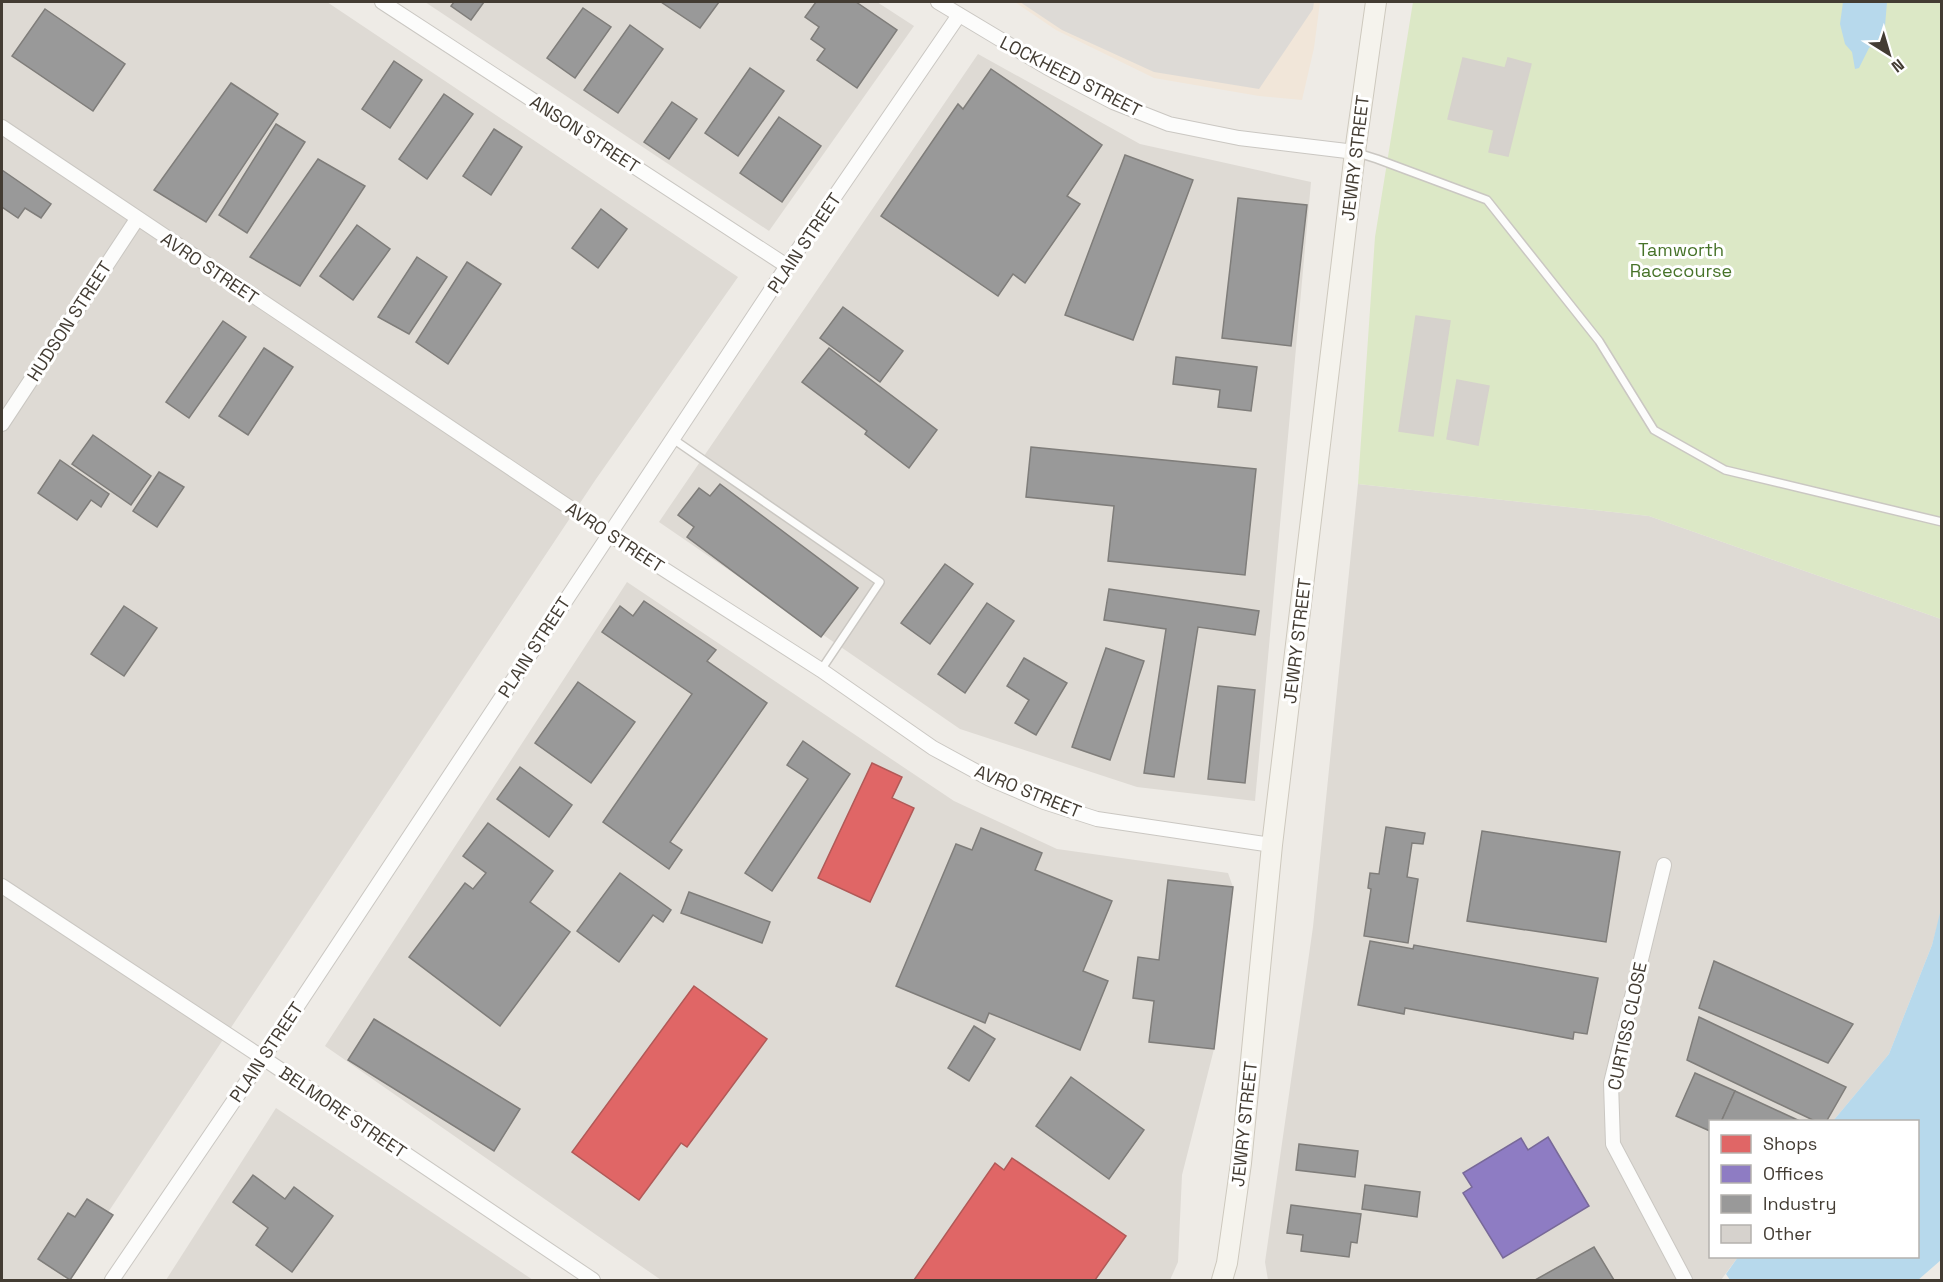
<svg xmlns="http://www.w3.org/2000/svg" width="1943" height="1282" font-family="'Space Grotesk',sans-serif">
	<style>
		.commercial { fill: #f1e6d9 }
		.industrial { fill: #dedad4 }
		.green { fill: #dce8c6 }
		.parking { fill: #dddad6 }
		.water { fill: #b7d9ec }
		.shops { fill: #e06666; stroke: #b15957; stroke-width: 1.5 }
		.offices { fill: #8e7cc3; stroke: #786998; stroke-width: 1.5 }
		.industry { fill: #999; stroke: #7f7d7a; stroke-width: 1.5 }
		.building { fill: #d6d2cd; stroke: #d6d2cc; stroke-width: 1.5 }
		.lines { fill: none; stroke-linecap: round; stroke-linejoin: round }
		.lane-casing { stroke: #cac7c2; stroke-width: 10 }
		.street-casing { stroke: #cac7c2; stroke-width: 16 }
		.secondary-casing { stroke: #cdc8bd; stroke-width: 22 }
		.lane { stroke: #fcfcfb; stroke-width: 7 }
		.street { stroke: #fcfcfb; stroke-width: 14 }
		.secondary { stroke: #f5f3ed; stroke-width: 20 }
		.labels { text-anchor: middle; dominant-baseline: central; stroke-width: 6; stroke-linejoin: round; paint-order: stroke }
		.street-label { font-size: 18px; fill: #433c33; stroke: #fff }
		.park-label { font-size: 18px; fill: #477329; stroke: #fff }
	</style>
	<rect width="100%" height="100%" fill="#eeebe6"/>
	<polygon class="commercial" points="1015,2 1320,2 1314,48 1302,100 1259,96 1154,78 1056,30"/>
	<g class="industrial">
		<polygon points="2,2 327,2 738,277 596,479 63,1280 2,1280"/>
		<polygon points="425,2 877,2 914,26 769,231"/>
		<polygon points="978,54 1140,144 1311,182 1255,801 1137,787 960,729 659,522"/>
		<polygon points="1358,484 1649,516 1941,619 1942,909 1932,945 1889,1054 1833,1121 1710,1122 1710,1256 1738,1257 1721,1280 1268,1280 1265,1262 1313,927"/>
		<polygon points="627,582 954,801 1057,849 1228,873 1233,887 1214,1049 1182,1175 1178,1262 1170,1280 661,1280 325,1046"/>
		<polygon points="276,1108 533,1280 166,1280"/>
	</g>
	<polygon class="green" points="1413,2 1941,2 1941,619 1649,516 1358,484 1375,237"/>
	<polygon class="parking" points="1020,2 1314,2 1313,9 1259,89 1154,72 1062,30"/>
	<g class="water">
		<polygon points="1843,2 1887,2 1885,26 1878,40 1869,48 1859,68 1855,69 1852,52 1845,44 1840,24"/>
		<polygon points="1941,909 1941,1260 1918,1280 1730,1280 1726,1274 1738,1257 1918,1256 1918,1122 1833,1121 1889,1054 1932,945"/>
	</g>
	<g class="shops">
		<polygon points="872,763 902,777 892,798 914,808 870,902 818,878"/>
		<polygon points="694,986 767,1039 687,1147 681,1143 639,1200 572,1152"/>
		<polygon points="1012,1158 1126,1236 1095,1280 914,1280 995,1163 1004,1170"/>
	</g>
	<polygon class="offices" points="1548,1137 1589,1206 1503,1258 1463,1193 1472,1187 1463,1173 1521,1138 1528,1150"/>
	<g class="industry">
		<polygon points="454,2 484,2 471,20 451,6"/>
		<polygon points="661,2 719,2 700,28"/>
		<polygon points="816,2 856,2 897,30 857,88 817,60 825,49 811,39 819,27 805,17"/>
		<polygon points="583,8 611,27 575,78 547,58"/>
		<polygon points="45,9 125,64 93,111 12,56"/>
		<polygon points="630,25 663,49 618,113 584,90"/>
		<polygon points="394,61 422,80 390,128 362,109"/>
		<polygon points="750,68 784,91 738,156 705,133"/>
		<polygon points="991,69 1102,145 1067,196 1080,204 1025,283 1013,274 998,296 881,216 958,104 963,109"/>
		<polygon points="231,83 278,114 206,222 154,190"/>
		<polygon points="444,94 473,114 427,179 399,159"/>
		<polygon points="672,102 697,119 669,159 644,142"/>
		<polygon points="779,117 821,146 782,202 740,173"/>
		<polygon points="276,124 305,142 247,233 219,215"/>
		<polygon points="494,129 522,147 491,195 463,176"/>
		<polygon points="1125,155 1193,180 1133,340 1065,315"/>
		<polygon points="318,159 365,186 300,286 250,257"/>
		<polygon points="2,170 51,204 41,218 25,208 18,218 2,207"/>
		<polygon points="1238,198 1307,205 1291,346 1222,338"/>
		<polygon points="601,209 627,229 598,268 572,248"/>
		<polygon points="357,225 390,249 353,300 320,276"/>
		<polygon points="417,257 447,277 409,334 378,317"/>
		<polygon points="467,262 501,284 448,364 416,342"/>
		<polygon points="843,307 903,351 880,382 820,338"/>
		<polygon points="223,321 246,337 189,418 166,402"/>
		<polygon points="264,348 293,367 248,435 219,416"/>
		<polygon points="829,348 937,430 909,468 865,434 867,431 802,382"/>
		<polygon points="1176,357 1257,367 1251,411 1218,407 1220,390 1173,384"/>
		<polygon points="93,435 151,476 131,505 72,464"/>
		<polygon points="1031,447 1256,469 1245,575 1108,561 1114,506 1026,497"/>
		<polygon points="60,460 109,494 101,507 91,500 77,520 38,493"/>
		<polygon points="159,472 184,487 157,527 133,511"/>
		<polygon points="720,484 858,588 821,637 687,537 694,527 678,515 699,488 710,496"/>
		<polygon points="945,564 973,584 930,644 901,623"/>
		<polygon points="1109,589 1259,611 1255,635 1198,627 1174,777 1144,773 1166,629 1104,620"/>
		<polygon points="644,601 716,650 707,661 767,703 670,842 682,850 669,869 603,822 692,694 602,632 620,606 633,616"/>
		<polygon points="987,603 1014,621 965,693 938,674"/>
		<polygon points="124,606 157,628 124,676 91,654"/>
		<polygon points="1106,648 1144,661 1110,760 1072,747"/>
		<polygon points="1024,658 1067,683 1036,735 1015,723 1029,700 1007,686"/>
		<polygon points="578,682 635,722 591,783 535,743"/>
		<polygon points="1218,686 1255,690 1245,783 1208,779"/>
		<polygon points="803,741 850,774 772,891 745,873 808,779 787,765"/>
		<polygon points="520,767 572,805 549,837 497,799"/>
		<polygon points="488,823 553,871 530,902 570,932 500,1026 409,957 465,883 473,889 486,873 463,856"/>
		<polygon points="1386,827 1425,833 1423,844 1412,843 1407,877 1418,879 1408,943 1364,936 1371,889 1368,888 1370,873 1379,874"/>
		<polygon points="981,828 1042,853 1035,870 1112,901 1083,971 1108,981 1080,1050 989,1013 985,1023 896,986 956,844 972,850"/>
		<polygon points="1482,831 1620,852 1606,942 1467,921"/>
		<polygon points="620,873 671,910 663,922 653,915 619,962 577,931"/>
		<polygon points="1168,880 1233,887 1214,1049 1149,1042 1154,1001 1133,998 1138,957 1159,960"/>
		<polygon points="689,892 770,922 762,943 681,913"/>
		<polygon points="1370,941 1413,949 1414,945 1598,978 1587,1034 1574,1032 1573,1039 1405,1008 1404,1014 1358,1005"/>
		<polygon points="1714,961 1853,1024 1828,1063 1699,1008"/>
		<polygon points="1699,1017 1846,1087 1826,1122 1817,1122 1687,1060"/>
		<polygon points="374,1019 520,1109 494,1151 348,1060"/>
		<polygon points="974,1026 995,1039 969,1081 948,1068"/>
		<polygon points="1695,1073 1735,1091 1721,1122 1710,1122 1710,1131 1676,1116"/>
		<polygon points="1071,1077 1144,1130 1109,1179 1036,1126"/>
		<polygon points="1735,1091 1802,1122 1721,1122"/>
		<polygon points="1299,1144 1358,1151 1355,1177 1296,1170"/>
		<polygon points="253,1175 285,1199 294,1187 333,1216 292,1272 256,1245 268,1228 233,1202"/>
		<polygon points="1365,1185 1420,1192 1417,1217 1362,1209"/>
		<polygon points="87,1199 113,1215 70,1280 38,1259 68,1213 75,1217"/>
		<polygon points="1291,1205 1361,1214 1357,1243 1351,1242 1349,1257 1301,1251 1303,1235 1287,1233"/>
		<polygon points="1594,1247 1614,1280 1535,1280"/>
	</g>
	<g class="building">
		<polygon points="1463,58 1505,68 1508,58 1531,64 1508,156 1489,152 1494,130 1448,119"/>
		<polygon points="1416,316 1450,321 1433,436 1399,431"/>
		<polygon points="1457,380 1489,386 1478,445 1447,439"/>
	</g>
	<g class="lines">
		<g class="lane-casing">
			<g id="lane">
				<polyline points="1358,153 1377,159 1487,200 1599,341 1654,430 1725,470 1942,522"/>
				<polyline points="673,439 880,582 821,670"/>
			</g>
		</g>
		<g class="street-casing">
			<g id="street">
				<polyline points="382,2 787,266"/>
				<polyline points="938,2 1048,68 1113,102 1169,124 1239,138 1355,152"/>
				<polyline points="2,127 609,534 821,670 933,748 990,779 1044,802 1097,819 1272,845"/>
				<polyline points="2,424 137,219"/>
				<polyline points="1664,865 1611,1083 1613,1144 1685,1280"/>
				<polyline points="2,886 263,1058 593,1280"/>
				<polyline points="112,1280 263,1058 787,266 959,15"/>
			</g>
		</g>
		<g class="secondary-casing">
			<polyline id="secondary" points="1222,1280 1227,1263 1241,1163 1272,845 1355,152 1376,2"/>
		</g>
		<use href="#lane" class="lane"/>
		<use href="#street" class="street"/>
		<use href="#secondary" class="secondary"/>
	</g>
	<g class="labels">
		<g class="street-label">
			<text transform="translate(1071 76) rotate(27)">LOCKHEED STREET</text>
			<text transform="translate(585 134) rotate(33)">ANSON STREET</text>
			<text transform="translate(1355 158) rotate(-83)">JEWRY STREET</text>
			<text transform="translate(804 243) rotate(-56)">PLAIN STREET</text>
			<text transform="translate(210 268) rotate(34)">AVRO STREET</text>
			<text transform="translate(69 321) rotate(-57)">HUDSON STREET</text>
			<text transform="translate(615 537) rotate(33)">AVRO STREET</text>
			<text transform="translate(1297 641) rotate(-83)">JEWRY STREET</text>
			<text transform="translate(534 647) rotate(-57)">PLAIN STREET</text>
			<text transform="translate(1028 791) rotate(22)">AVRO STREET</text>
			<text transform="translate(1627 1026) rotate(-78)">CURTISS CLOSE</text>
			<text transform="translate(266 1052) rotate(-56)">PLAIN STREET</text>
			<text transform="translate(343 1112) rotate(34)">BELMORE STREET</text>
			<text transform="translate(1244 1124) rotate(-84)">JEWRY STREET</text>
		</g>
		<g class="park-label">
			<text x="1681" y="249">Tamworth<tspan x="1681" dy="21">Racecourse</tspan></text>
		</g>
	</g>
	<rect width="1943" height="1282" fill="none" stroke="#433c33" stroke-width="6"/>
	<rect x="1709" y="1120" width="210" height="138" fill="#ffffff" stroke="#b4b1ad" stroke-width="1.5"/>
	<rect x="1721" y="1135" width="30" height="18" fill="#e06666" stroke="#b4b1ad" stroke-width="1.5"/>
	<text x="1763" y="1150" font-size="18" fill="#433c33">Shops</text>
	<rect x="1721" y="1165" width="30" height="18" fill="#8e7cc3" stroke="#b4b1ad" stroke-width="1.5"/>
	<text x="1763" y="1180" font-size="18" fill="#433c33">Offices</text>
	<rect x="1721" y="1195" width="30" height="18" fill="#999999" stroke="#b4b1ad" stroke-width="1.5"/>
	<text x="1763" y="1210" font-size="18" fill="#433c33">Industry</text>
	<rect x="1721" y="1225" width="30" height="18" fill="#d6d2cd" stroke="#b4b1ad" stroke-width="1.5"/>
	<text x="1763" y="1240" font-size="18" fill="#433c33">Other</text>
	<g transform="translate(1889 54) rotate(143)" stroke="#ffffff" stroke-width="4.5" paint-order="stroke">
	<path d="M0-4.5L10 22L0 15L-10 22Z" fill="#433c33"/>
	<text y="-9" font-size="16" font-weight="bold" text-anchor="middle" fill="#433c33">N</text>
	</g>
</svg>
